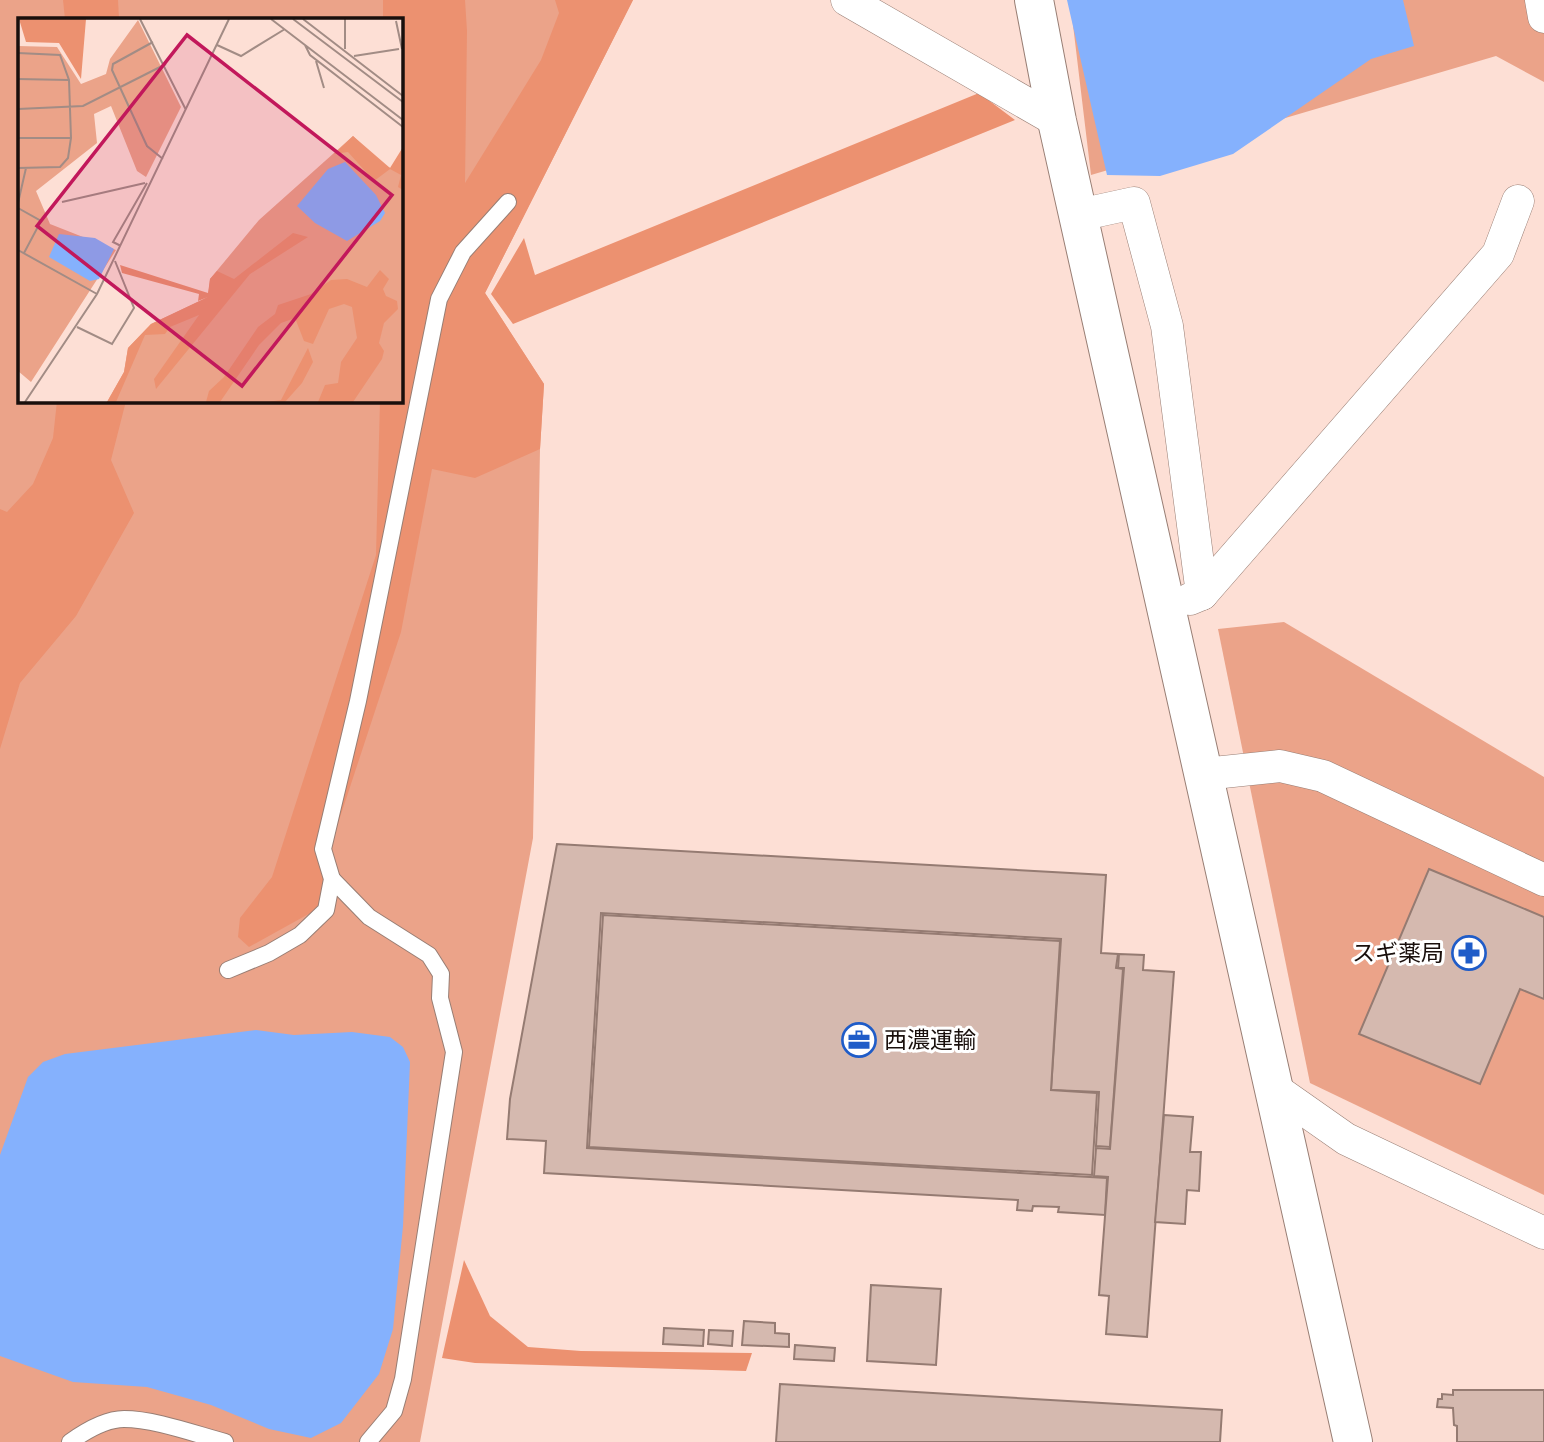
<svg xmlns="http://www.w3.org/2000/svg" width="1544" height="1442" font-family="'Roboto Condensed','Noto Sans JP',sans-serif">
	<style>
		.green { fill: #eba389; fill-rule: evenodd }
		.forest { fill: #ec9170 }
		.water { fill: #85b1fd }
		.building { fill: #d5b9af; stroke: #957b72; stroke-width: 2 }
		.lines { fill: none; stroke-linecap: round; stroke-linejoin: round }
		.service-casing { stroke: #987e74; stroke-width: 18 }
		.minor-casing { stroke: #987e74; stroke-width: 33 }
		.tertiary-casing { stroke: #987e74; stroke-width: 40 }
		.service { stroke: #fff; stroke-width: 16 }
		.minor { stroke: #fff; stroke-width: 32 }
		.tertiary { stroke: #fff; stroke-width: 38 }
		.labels { text-anchor: middle; dominant-baseline: central; stroke-width: 6; stroke-linejoin: round; paint-order: stroke }
		.poi-label { font-size: 23px; fill: #190f0c; stroke: #fff; text-anchor: end }
		.inset-road { fill: none; stroke: #a28c85; stroke-width: 2 }
		.view { fill: #c2185b; fill-opacity: 0.15; stroke: #c2185b; stroke-width: 3.5 }
		.inset-edge { fill: none; stroke: #190f0c; stroke-width: 3.5 }
	</style>
	<rect width="100%" height="100%" fill="#fddfd5"/>
	<g class="green">
		<path d="M0,0h633l-148,293 59,91 -4,65 -7,389 -113,604h-420zM19,19h382v382h-382z"/>
		<polygon points="1070,0 1544,0 1544,82 1496,56 1091,175"/>
		<polygon points="1284,622 1544,777 1544,1195 1310,1083 1218,629"/>
	</g>
	<g class="forest">
		<polygon points="63,0 118,0 119,19 65,19"/>
		<polygon points="383,0 465,0 467,31 465,183 541,60 559,13 555,0 633,0 485,293 544,384 540,449 475,478 432,469 401,632 326,860 323,906 249,947 238,937 240,918 272,877 376,555 380,401 401,401 401,19 383,19"/>
		<polygon points="979,93 1015,120 513,324 491,294 524,238 535,275"/>
		<polygon points="57,401 126,401 111,460 134,513 76,616 20,683 0,749 0,509 7,512 33,484 53,438"/>
		<polygon points="464,1260 490,1316 528,1347 581,1351 752,1353 746,1371 475,1363 442,1358"/>
	</g>
	<g class="water">
		<polygon points="1067,0 1403,0 1414,46 1371,59 1233,154 1160,176 1107,175"/>
		<polygon points="256,1030 294,1035 352,1032 390,1037 403,1047 410,1062 403,1226 393,1329 379,1374 341,1423 311,1438 269,1429 211,1405 147,1387 73,1382 0,1356 0,1155 28,1077 43,1062 65,1054"/>
	</g>
	<g class="building">
		<polygon points="557,844 1106,875 1101,953 1118,954 1116,968 1123,969 1110,1147 1096,1146 1099,1092 1051,1090 1061,939 601,913 587,1148 1107,1178 1105,1215 1058,1212 1059,1207 1033,1206 1032,1211 1017,1210 1018,1200 544,1173 546,1141 507,1139 510,1099"/>
		<polygon points="1429,869 1544,917 1544,999 1520,989 1480,1084 1359,1034"/>
		<polygon points="603,915 1060,941 1051,1090 1097,1093 1092,1175 589,1147"/>
		<polygon points="1119,954 1144,955 1143,970 1174,972 1147,1337 1106,1334 1109,1296 1099,1295 1108,1177 1094,1176 1096,1148 1110,1149 1124,968 1118,968"/>
		<polygon points="1164,1115 1193,1117 1190,1152 1201,1152 1199,1191 1187,1190 1185,1224 1155,1222"/>
		<polygon points="871,1285 941,1289 936,1365 867,1361"/>
		<polygon points="744,1321 775,1323 775,1333 789,1334 789,1347 742,1345"/>
		<polygon points="664,1328 704,1330 703,1346 663,1344"/>
		<polygon points="709,1330 733,1331 732,1346 708,1344"/>
		<polygon points="795,1345 835,1348 834,1361 794,1359"/>
		<polygon points="780,1384 1222,1410 1220,1442 776,1442"/>
		<polygon points="1453,1390 1544,1390 1544,1442 1457,1442 1457,1426 1454,1425 1453,1408 1437,1407 1438,1399 1442,1399 1442,1394 1453,1395"/>
	</g>
	<g class="lines">
		<g class="service-casing">
			<g id="service">
				<polyline points="332,879 369,917 429,955 441,974 440,998 454,1052 403,1379 394,1411 368,1442"/>
				<polyline points="228,970 269,953 300,935 326,910 332,879 323,849 358,701 439,299 463,252 508,202"/>
				<path d="M70,1442c14,-10 35,-23 54,-23 30,0 71,15 101,23"/>
			</g>
		</g>
		<g class="minor-casing">
			<g id="minor">
				<polyline points="847,0 1057,121"/>
				<polyline points="1541,0 1544,17"/>
				<polyline points="1079,215 1134,203 1167,326 1202,594 1190,599"/>
				<polyline points="1202,594 1498,254 1518,201"/>
				<polyline points="1204,774 1280,766 1323,776 1544,880"/>
				<polyline points="1272,1087 1346,1139 1544,1233"/>
			</g>
		</g>
		<g class="tertiary-casing">
			<polyline id="tertiary" points="1034,0 1057,121 1353,1442"/>
		</g>
		<use href="#service" class="service"/>
		<use href="#minor" class="minor"/>
		<use href="#tertiary" class="tertiary"/>
	</g>
	<defs>
		<g id="pharmacy-ring" transform="scale(1.75)"><circle r="9.5" fill="#fff" stroke="#1f5cc8" stroke-width="1.5"/><path d="M-2-6h4v4h4v4h-4v4h-4v-4h-4v-4h4Z" fill="#1f5cc8"/></g>
		<g id="office-ring" transform="scale(1.75)"><circle r="9.5" fill="#fff" stroke="#1f5cc8" stroke-width="1.5"/><path d="M-6-3h4V-5.5h4V-3h4V5H-6ZM-1-4.5V-3h2v-1.5ZM-6 0V1H6V0Z" fill="#1f5cc8"/></g>
	</defs>
	<g fill-rule="evenodd">
		<use href="#pharmacy-ring" x="1469" y="953"/>
		<use href="#office-ring" x="859" y="1040"/>
	</g>
	<g class="labels">
		<g class="poi-label">
			<text x="1444" y="953">スギ薬局</text>
			<text x="884" y="1040" text-anchor="start">西濃運輸</text>
		</g>
	</g>
	<g transform="translate(18 18)">
		<rect width="385" height="385" fill="#fddfd5"/>
		<path d="M120,2l43,87 -35,70 -9,-6 -26,-65 -17,8 3,29 -61,48 14,33 66,26 -85,132 -13,-11v-325l39,1 24,37 25,-10 4,-15zM335,118l29,28 21,10v228h-296l17,-30 4,-24 23,-24 57,-27 2,-18 49,-59z" fill="#eba389"/>
		<path d="M1,1h67l-5,60 -22,-36 -33,-1zM335,118l37,32 13,-21v43l-5,-3 3,-12 -11,-6 -16,12 -26,-29 -14,2zM275,215l15,4 -58,37 -94,115 -2,-10 45,-64 -29,12 -5,7 -20,1 -29,67h-9l17,-30 4,-24 23,-24 57,-27 -10,4 1,-7 -77,-21 -2,-8 88,28 2,-14 7,-8 17,8zM362,252l9,9 -6,10 3,7 11,5 1,8 -14,14 -5,20 5,8 -2,8 -29,43h-35l7,-17 13,-2 3,-21 16,-24 -5,-31 -8,-3 -15,5 -16,35 -9,-3 -9,-23 -14,5 -22,22 -39,57h-14l3,-11 15,-14 34,-50 17,-13 3,-9 33,-11 20,-14 16,-1 20,8zM290,330l5,14 -11,21 -17,19h-18l14,-2z" fill="#ec9170"/>
		<path d="M327,144l31,33 9,18 -5,8 -33,20 -32,-18 -18,-17 31,-37zM41,216l36,4 19,11 -15,30 -9,2 -41,-24z" fill="#85b1fd"/>
		<path class="inset-road" d="M122,1l46,91M253,1l132,101M275,1l110,83M285,1l100,77M327,1v30M378,3l6,28M135,24l-40,22 -1,6 35,76 16,13M199,27l24,11 44,-27M287,27l5,10 93,72M0,35l42,2 9,25 2,58 -3,20 -8,9 -42,1M336,38l45,-7M298,43l8,27M0,61l51,1M0,91l65,-3 83,-42M0,120h53M44,184l83,-19M0,185l8,-35M0,190l23,13 -17,32M103,228l-8,-4 34,-59M0,232l79,44M59,309l35,17 22,-36 -19,-47M7,384l72,-108 132,-275"/>
		<path class="view" d="M169,17l205,160 -150,191 -205,-160z"/>
		<rect width="385" height="385" class="inset-edge"/>
	</g>
</svg>
